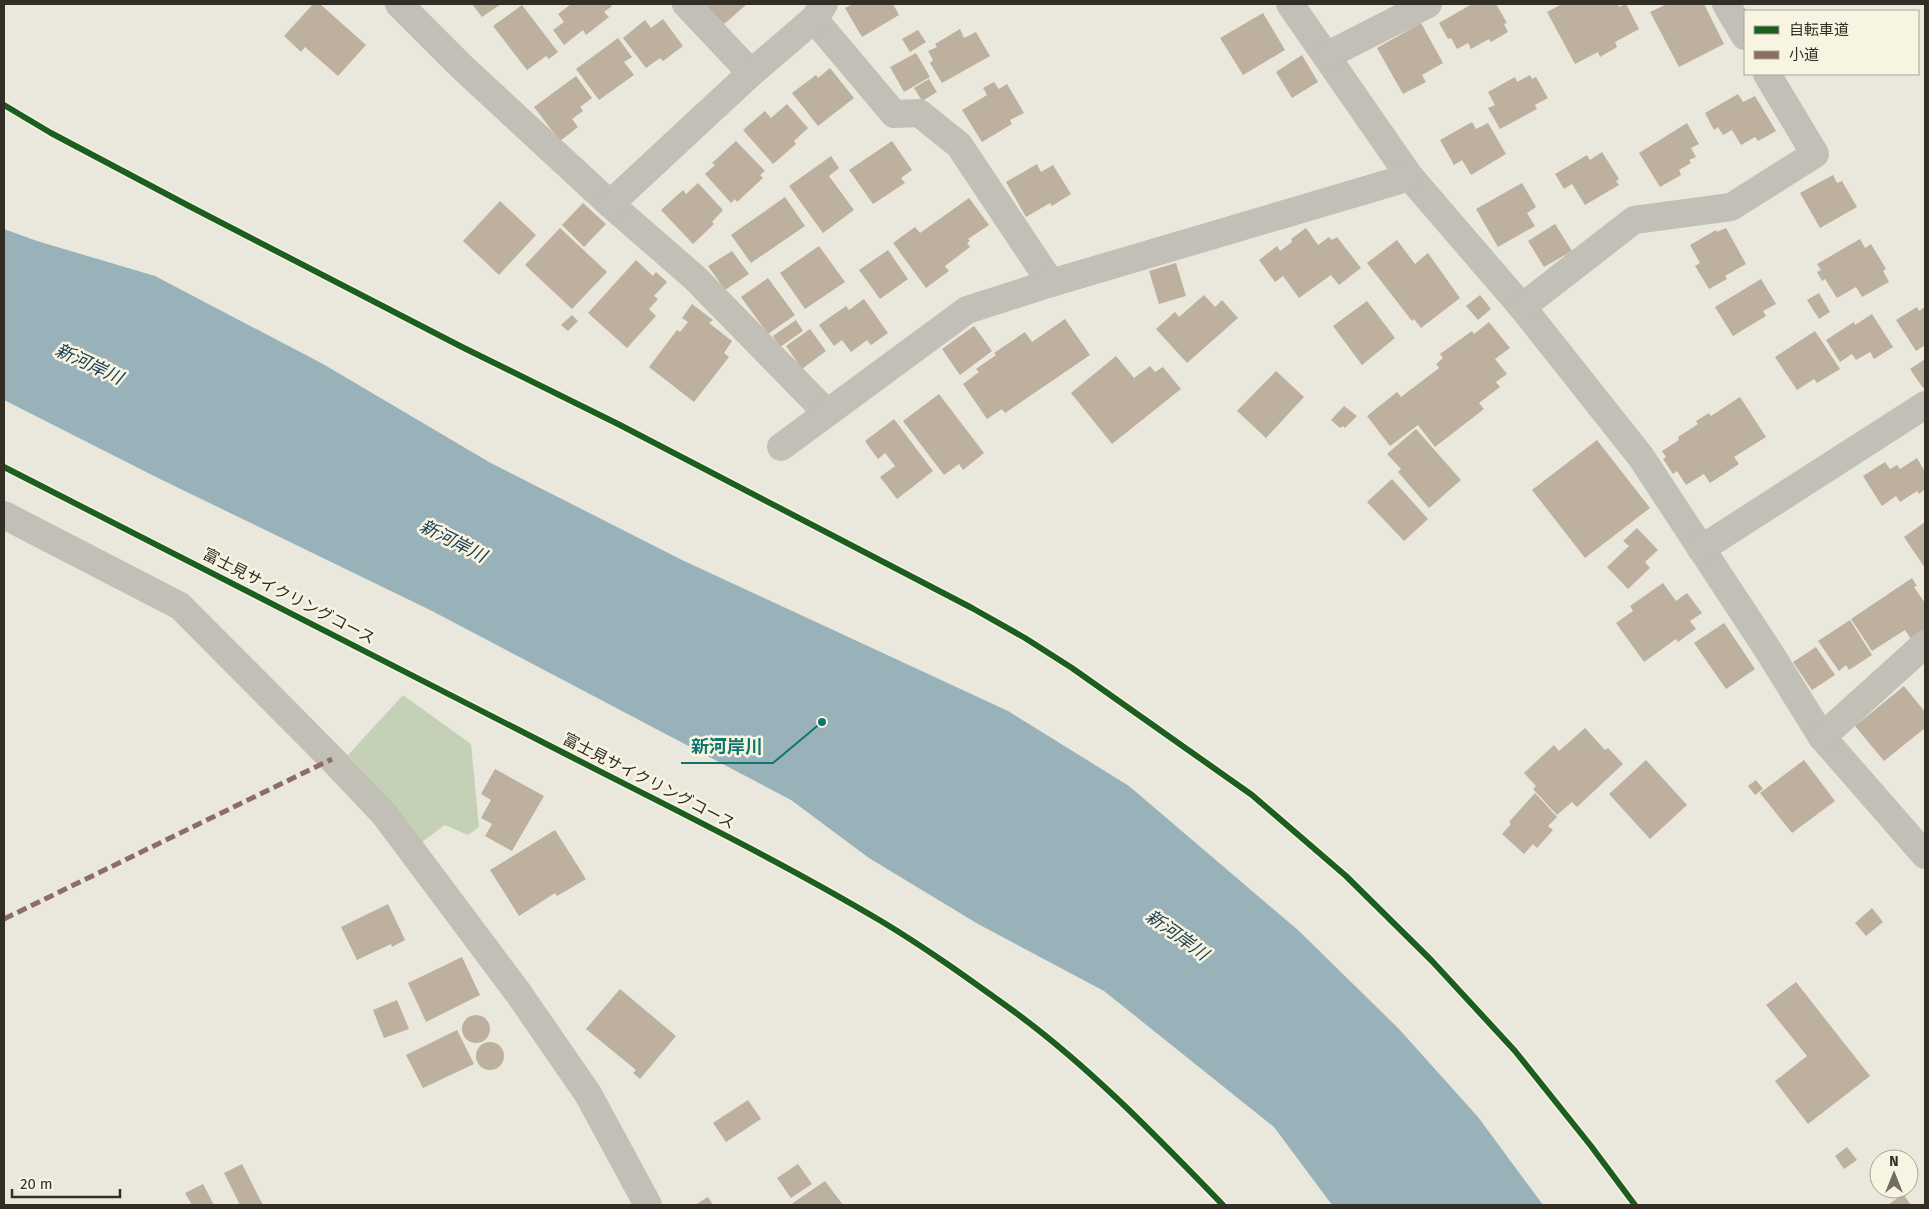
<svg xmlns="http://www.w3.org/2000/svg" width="1929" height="1209" font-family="'Fira Sans','Noto Sans JP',sans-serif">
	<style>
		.green { fill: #c5d1b6 }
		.water { fill: #99b2ba }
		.building { fill: #bdb09e }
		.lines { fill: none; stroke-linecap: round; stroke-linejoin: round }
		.street { stroke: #c2bfb6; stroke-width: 28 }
		.quiet { stroke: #8d6e63; stroke-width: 5; stroke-dasharray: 10 5; stroke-linecap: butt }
		.cycleway-casing { stroke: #f8f4e2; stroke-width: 9 }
		.cycleway { stroke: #1b5e20; stroke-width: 6 }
		.labels { text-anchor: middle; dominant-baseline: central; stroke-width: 5; stroke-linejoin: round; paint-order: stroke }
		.street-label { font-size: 16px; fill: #322d25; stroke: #f8f4e2 }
		.water-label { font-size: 18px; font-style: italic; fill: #1c4053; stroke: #f8f4e2 }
		.leader { fill: none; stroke: #0f766e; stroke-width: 2 }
		.callout-dot { fill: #0f766e; stroke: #f8f4e2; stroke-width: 2 }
		.callout-label { font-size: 18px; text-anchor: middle; font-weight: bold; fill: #0f766e; stroke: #f8f4e2; stroke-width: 5; stroke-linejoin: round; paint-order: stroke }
	</style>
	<rect width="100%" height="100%" fill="#eae8dc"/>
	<polygon class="green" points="403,695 471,744 479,827 468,835 445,825 422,842 386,796 348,755"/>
	<polygon class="water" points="4,229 37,241 155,276 323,364 489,462 682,560 1008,711 1129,786 1299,931 1399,1029 1478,1117 1543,1205 1332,1205 1274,1127 1104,991 978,924 869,858 791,800 432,611 158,478 4,400"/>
	<g class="building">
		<polygon points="313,4 320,4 366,45 338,76 305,47 301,52 284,36"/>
		<polygon points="472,4 501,4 482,17"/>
		<polygon points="571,4 610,4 612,6 604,12 609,17 586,35 583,30 564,45 553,30 564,22 558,14"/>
		<polygon points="704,4 747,4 723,25"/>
		<polygon points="853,4 893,4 899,15 862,37 845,8"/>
		<polygon points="1472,4 1496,4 1507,23 1504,24 1508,32 1491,42 1489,39 1471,49 1468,43 1457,49 1451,38 1448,39 1439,23"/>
		<polygon points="1562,4 1618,4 1619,7 1626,4 1639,29 1615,42 1617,47 1600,57 1598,52 1575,64 1547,12"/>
		<polygon points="1667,4 1704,4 1724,44 1679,67 1650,12"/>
		<polygon points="522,5 558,52 549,59 546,56 527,70 493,26"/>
		<polygon points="1263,13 1285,50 1243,75 1220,38"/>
		<polygon points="663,19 683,46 663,61 660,58 646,68 623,38 645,20 651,28"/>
		<polygon points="1421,23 1443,63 1422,75 1426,82 1403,94 1377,48"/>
		<polygon points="960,29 964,38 976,32 990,56 942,83 930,63 933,60 928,51 937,47 935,44"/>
		<polygon points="918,30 926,42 910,52 902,39"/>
		<polygon points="618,38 632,57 624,62 634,75 599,100 576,69"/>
		<polygon points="916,53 930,77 904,92 890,67"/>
		<polygon points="1302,55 1318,82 1292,98 1276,72"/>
		<polygon points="830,68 854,98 818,126 792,93 816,75 818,78"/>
		<polygon points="1530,75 1532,79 1536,77 1548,98 1535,105 1537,109 1500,129 1488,108 1495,105 1488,92 1515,77 1517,82"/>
		<polygon points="576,76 592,98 580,107 583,111 572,119 578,127 560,141 534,107"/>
		<polygon points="929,79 937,92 922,101 914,88"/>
		<polygon points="994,82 999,89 1007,84 1024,113 1010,120 1012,124 982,142 962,110 987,95 983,88"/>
		<polygon points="1738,94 1743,102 1755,96 1776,131 1758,141 1755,137 1741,145 1732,130 1723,135 1718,127 1714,130 1705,113"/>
		<polygon points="787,104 808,128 794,141 796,144 773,164 743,130 765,111 771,118"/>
		<polygon points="1472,122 1476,129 1488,123 1506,154 1471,175 1462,160 1454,165 1440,140"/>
		<polygon points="1687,123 1699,144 1691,148 1696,157 1689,160 1691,163 1679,170 1681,175 1660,187 1639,153"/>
		<polygon points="736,141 765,171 760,175 763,178 737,202 735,199 731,203 705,174 715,165 712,163"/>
		<polygon points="892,141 912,170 901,178 905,183 873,204 849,170"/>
		<polygon points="1602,152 1619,179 1616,181 1619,185 1585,205 1572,184 1564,189 1555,174 1587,155 1590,160"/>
		<polygon points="831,156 839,168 829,176 854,210 823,233 789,186"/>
		<polygon points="1037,164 1041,172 1053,165 1071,194 1052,206 1050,203 1026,217 1006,182"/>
		<polygon points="1833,175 1837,183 1842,181 1857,207 1820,228 1800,193"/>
		<polygon points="698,183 723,210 712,222 714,224 693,244 661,210 683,190 686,194"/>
		<polygon points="1522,183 1536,207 1527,213 1535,226 1498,247 1476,209"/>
		<polygon points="785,197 805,226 751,263 731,235"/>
		<polygon points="969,198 989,225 968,239 970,241 967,243 970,247 945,266 949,271 926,288 893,243 915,227 920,233"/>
		<polygon points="500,201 536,235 499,275 463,241"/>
		<polygon points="583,203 606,224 584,247 562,225"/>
		<polygon points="1555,224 1572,251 1544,267 1528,241"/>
		<polygon points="560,228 607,272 572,309 525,265"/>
		<polygon points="1306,228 1318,245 1329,237 1332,240 1337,237 1361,268 1339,285 1331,275 1299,298 1283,276 1275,282 1259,260 1277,246 1280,251 1292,242 1291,239"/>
		<polygon points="1726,228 1746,264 1725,276 1727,279 1709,289 1695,266 1700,263 1690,245 1716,230 1717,232"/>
		<polygon points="1860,239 1865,248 1871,244 1886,269 1883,271 1889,282 1862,297 1856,287 1837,298 1825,279 1822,281 1817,272 1821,270 1817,264"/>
		<polygon points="1397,240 1415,264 1428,253 1460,298 1421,328 1414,319 1412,321 1367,263"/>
		<polygon points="819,246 845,282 805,309 780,273"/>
		<polygon points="888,250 908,279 880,299 859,270"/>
		<polygon points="732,251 749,274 725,290 708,266"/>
		<polygon points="636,260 653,276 656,272 667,282 654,296 658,299 649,309 656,316 627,348 588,313"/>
		<polygon points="1176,263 1186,296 1159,304 1149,271"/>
		<polygon points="768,278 795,315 768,334 741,297"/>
		<polygon points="1761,279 1776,304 1763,311 1766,316 1733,336 1715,307"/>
		<polygon points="1819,293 1830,312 1819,319 1807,300"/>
		<polygon points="1204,295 1215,307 1222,300 1238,318 1187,363 1156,329 1175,312 1179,317"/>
		<polygon points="1480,295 1491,309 1478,320 1466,306"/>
		<polygon points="864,299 888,333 871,345 867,340 851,352 842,340 834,346 819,325 846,306 849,310"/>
		<polygon points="1367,301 1395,338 1362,365 1333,326"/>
		<polygon points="692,304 713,320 709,323 732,341 724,353 729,357 694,402 649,367 677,330 680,332 688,322 682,318"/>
		<polygon points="1917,307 1919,311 1925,307 1925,345 1916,351 1896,320"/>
		<polygon points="1872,314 1893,347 1874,359 1870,352 1856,360 1852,354 1840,362 1826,340 1854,322 1855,325"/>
		<polygon points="572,315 578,321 568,331 561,325"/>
		<polygon points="1065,319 1090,355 1005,413 1002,409 987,419 963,384 979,372 976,369 996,355 994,353 1025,332 1032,342"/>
		<polygon points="796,320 803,331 780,347 773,336"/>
		<polygon points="1489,322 1510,348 1495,359 1507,374 1496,382 1500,387 1479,403 1484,409 1435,447 1418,425 1390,446 1367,416 1397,392 1401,397 1439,368 1436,364 1443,358 1440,354 1472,331 1474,334"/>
		<polygon points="974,326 992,351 960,375 942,349"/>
		<polygon points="810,329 826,351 802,369 786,346"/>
		<polygon points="1815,331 1840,369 1817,383 1814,379 1797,390 1775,357"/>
		<polygon points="1116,356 1134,378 1150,366 1155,372 1163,367 1181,389 1112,444 1071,393"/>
		<polygon points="1925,359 1925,386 1923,388 1910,369"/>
		<polygon points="1276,371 1304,397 1266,438 1237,411"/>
		<polygon points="939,394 984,453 963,470 959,464 944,475 903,421"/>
		<polygon points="1740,397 1766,437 1734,457 1739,464 1710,483 1704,474 1686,485 1677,471 1673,474 1663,459 1666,457 1662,451 1679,440 1678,437 1698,424 1696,421 1709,413 1711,416"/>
		<polygon points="1344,406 1357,416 1345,428 1343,426 1340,428 1331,420"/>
		<polygon points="894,419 933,471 897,499 880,477 895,466 885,453 878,459 865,441"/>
		<polygon points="1416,429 1461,480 1429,508 1398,472 1401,469 1387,454"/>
		<polygon points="1597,440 1650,508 1585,558 1532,490"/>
		<polygon points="1917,458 1925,472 1925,489 1919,494 1917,491 1900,502 1896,496 1882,506 1863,476 1885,462 1890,469 1897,465 1900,469"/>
		<polygon points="1392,479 1428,519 1404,541 1367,502"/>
		<polygon points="1925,522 1925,568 1904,537"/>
		<polygon points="1637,528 1658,550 1645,562 1650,568 1628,589 1607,567 1629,546 1623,541"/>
		<polygon points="1912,578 1917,586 1914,587 1925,603 1925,629 1911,639 1905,630 1872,651 1851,619"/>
		<polygon points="1663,583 1676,601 1687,593 1702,613 1690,621 1696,629 1678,642 1676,639 1644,662 1616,623 1633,611 1630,606"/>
		<polygon points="1850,620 1872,655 1849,670 1846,665 1839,671 1818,641"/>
		<polygon points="1724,623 1755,669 1726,689 1694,643"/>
		<polygon points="1816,647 1835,675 1812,690 1793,662"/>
		<polygon points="1904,686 1925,712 1925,728 1884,761 1855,726"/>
		<polygon points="1585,728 1605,750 1608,748 1623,764 1577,807 1572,802 1557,815 1533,789 1536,786 1524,773 1554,745 1559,751"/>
		<polygon points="1646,760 1687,805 1650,839 1609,794"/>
		<polygon points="1804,760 1835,801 1792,833 1760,793"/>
		<polygon points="495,769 544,796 512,851 485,836 492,824 481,818 491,800 481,794"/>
		<polygon points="1756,780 1763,789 1755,795 1748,786"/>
		<polygon points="1535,793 1557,817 1548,826 1553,830 1537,848 1533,844 1524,854 1502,834 1511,824 1509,822"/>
		<polygon points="555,830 586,879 557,896 555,893 519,916 490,870"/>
		<polygon points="388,904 405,940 392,947 391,944 357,960 341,927"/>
		<polygon points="1872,908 1883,922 1866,936 1855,923"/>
		<polygon points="462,957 480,995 426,1022 408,983"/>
		<polygon points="1796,982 1870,1076 1808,1124 1775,1081 1807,1056 1766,1005"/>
		<polygon points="620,989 676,1036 640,1079 633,1073 636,1070 586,1029"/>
		<polygon points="397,1000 409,1029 384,1038 373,1010"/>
		<circle cx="476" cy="1029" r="14"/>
		<polygon points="457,1030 474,1064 423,1088 406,1055"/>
		<circle cx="490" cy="1056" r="14"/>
		<polygon points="748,1100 761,1119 726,1142 713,1123"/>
		<polygon points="1847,1147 1857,1160 1844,1169 1835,1156"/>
		<polygon points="242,1164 263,1205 240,1205 224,1173"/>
		<polygon points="798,1164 812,1184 791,1198 777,1178"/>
		<polygon points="825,1181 843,1205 790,1205"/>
		<polygon points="203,1184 214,1205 192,1205 185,1193"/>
		<polygon points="1903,1194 1911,1205 1888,1205"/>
		<polygon points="708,1197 713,1205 695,1205"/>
	</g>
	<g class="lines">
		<g class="street">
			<polyline points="399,4 462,67 610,204 695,278 827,413"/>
			<polyline points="686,4 751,73"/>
			<polyline points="1290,4 1410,177 1522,307 1641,457 1768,650 1822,737 1925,855"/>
			<polyline points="1726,4 1745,36"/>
			<polyline points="814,19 894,114 919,113 959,145 1051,283"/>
			<polyline points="1328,55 1428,4"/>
			<polyline points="610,204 751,73 814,19 824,4"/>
			<polyline points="1522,307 1634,220 1731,207 1815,154 1767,74"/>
			<polyline points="781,447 967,310 1051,283 1410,177"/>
			<polyline points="4,515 180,606 332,759 385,815 519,994 588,1094 648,1205"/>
			<polyline points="1701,549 1925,405"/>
			<polyline points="1822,737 1925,644"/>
		</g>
		<polyline class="quiet" points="4,919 332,759"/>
		<g class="cycleway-casing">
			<g id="cycleway">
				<polyline points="4,105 51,133 189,206 462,347 620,425 972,608 1025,638 1072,668 1252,795 1346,876 1432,961 1515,1051 1591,1146 1635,1205"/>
				<path d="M4,467c184,93 368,187 552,282 109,56 219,109 325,172 45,27 88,58 131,89 77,56 145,127 211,195"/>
			</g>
		</g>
		<use href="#cycleway" class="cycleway"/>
	</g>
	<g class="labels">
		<g class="street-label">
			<text transform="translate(289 596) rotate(27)">富士見サイクリングコース</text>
			<text transform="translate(649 781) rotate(27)">富士見サイクリングコース</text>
		</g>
		<g class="water-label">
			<text transform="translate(89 364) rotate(25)">新河岸川</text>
			<text transform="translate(453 541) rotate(27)">新河岸川</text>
			<text transform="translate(1177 935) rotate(36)">新河岸川</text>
		</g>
	</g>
	<path class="leader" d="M822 722L773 763H681"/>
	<circle class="callout-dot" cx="822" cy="722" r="5"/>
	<g class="callout-label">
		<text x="727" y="753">新河岸川</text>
	</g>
	<rect width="1929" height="1209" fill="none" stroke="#322d25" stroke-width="10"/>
	<rect x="1744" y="10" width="175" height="65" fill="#f8f4e2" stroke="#a9a496"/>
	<rect x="1754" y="26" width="25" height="8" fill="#1b5e20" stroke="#a9a496"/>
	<text x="1789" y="35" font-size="15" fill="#322d25">自転車道</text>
	<rect x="1754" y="51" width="25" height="8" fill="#8d6e63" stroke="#a9a496"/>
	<text x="1789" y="60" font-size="15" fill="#322d25">小道</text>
	<g transform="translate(1894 1174)"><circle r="24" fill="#f8f4e2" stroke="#a9a496"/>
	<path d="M0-4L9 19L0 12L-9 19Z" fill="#726e65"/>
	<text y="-8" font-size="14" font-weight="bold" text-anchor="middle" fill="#322d25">N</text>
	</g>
	<path d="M12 1189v8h108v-8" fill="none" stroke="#322d25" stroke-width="2.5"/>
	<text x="20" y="1189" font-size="15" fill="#322d25" stroke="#f8f4e2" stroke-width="4" paint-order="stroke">20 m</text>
</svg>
